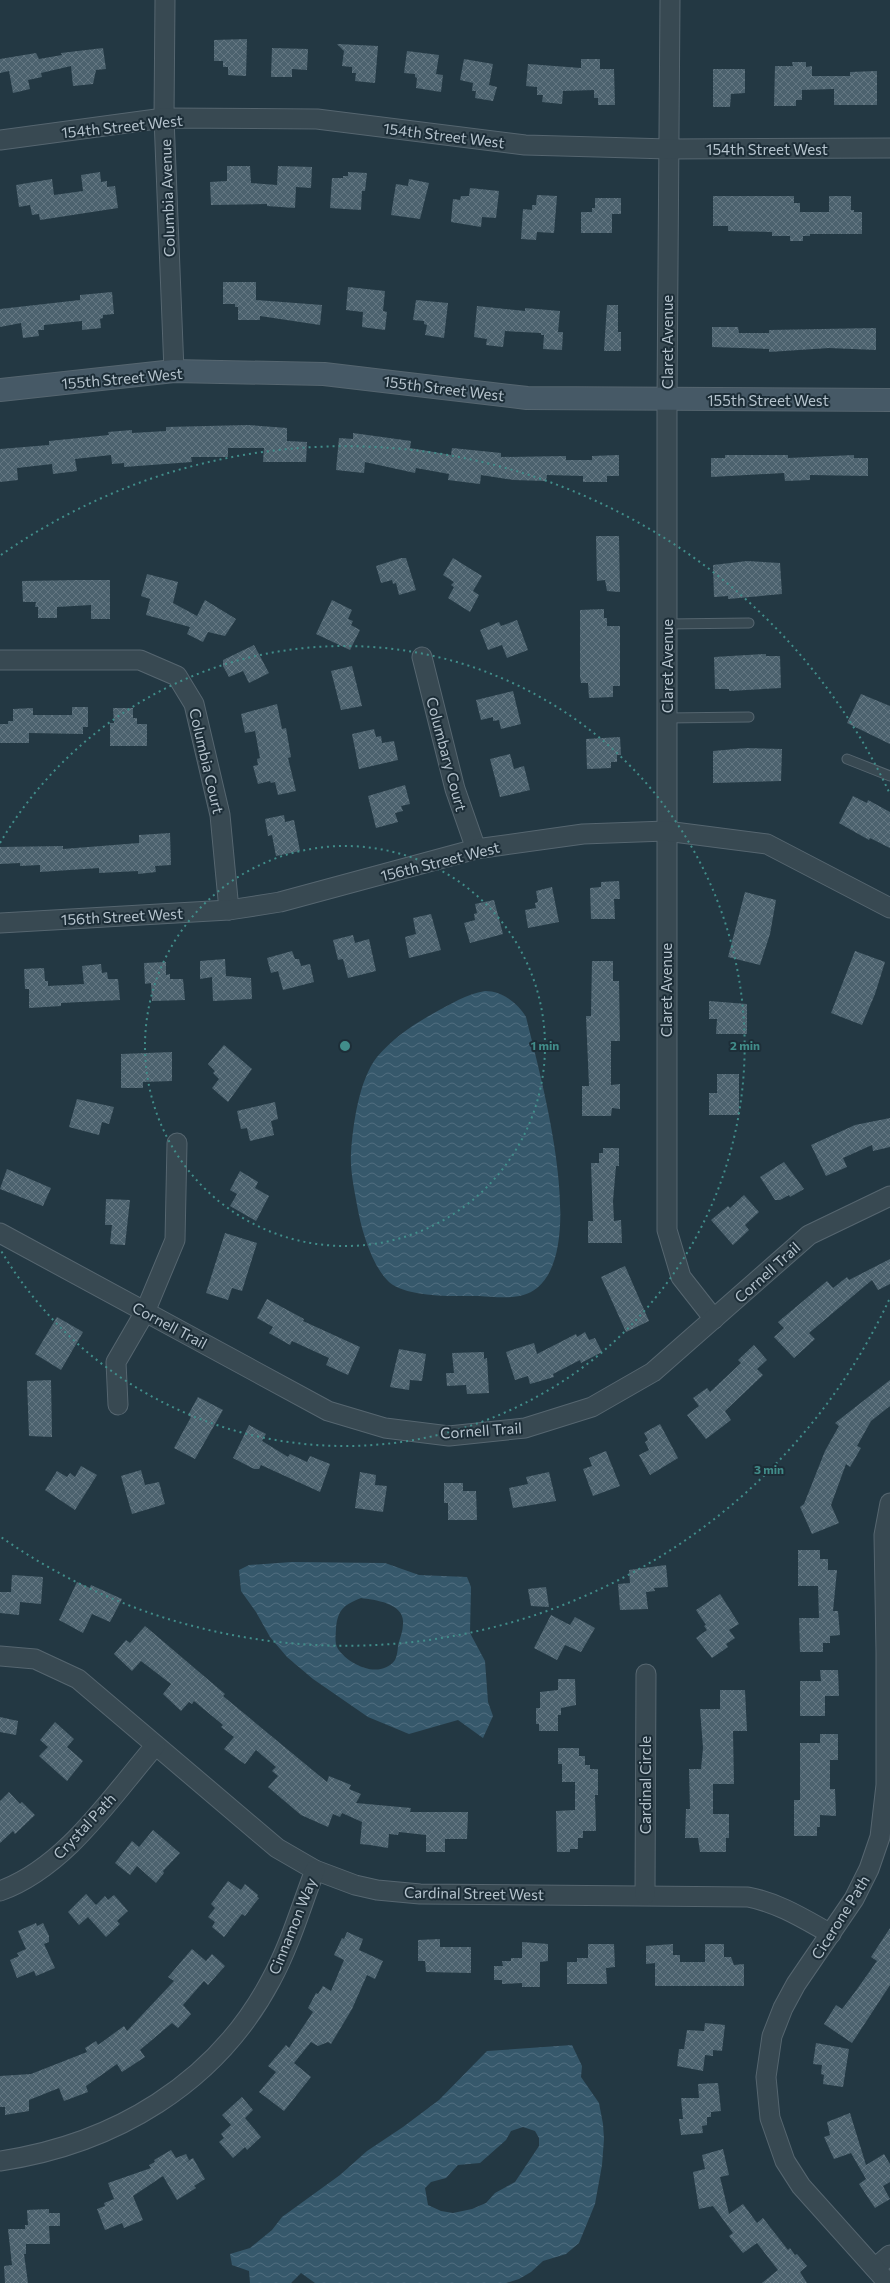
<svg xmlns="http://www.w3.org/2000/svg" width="890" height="2283" font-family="Commissioner,sans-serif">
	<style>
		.water { fill: url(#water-waves); fill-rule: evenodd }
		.building { fill: url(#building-cross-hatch) }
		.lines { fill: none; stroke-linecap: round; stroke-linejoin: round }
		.lane-casing { stroke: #566670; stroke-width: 11 }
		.street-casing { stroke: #566670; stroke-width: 21 }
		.secondary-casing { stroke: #566670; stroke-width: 24 }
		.lane { stroke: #384952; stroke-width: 9 }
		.street { stroke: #384952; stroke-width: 19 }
		.secondary { stroke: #465966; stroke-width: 22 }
		.ring { fill: none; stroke: #418d8a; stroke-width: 2; stroke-dasharray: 2 4 }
		.labels { text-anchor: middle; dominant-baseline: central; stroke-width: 4; stroke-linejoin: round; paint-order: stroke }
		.street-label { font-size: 15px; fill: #b5c3cd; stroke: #1d2e38 }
		.centre { fill: #418d8a; stroke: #1d2e38; stroke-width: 2 }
		.ring-label { font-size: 12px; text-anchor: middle; font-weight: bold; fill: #418d8a; stroke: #1d2e38; stroke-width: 4; stroke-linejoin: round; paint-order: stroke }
	</style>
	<defs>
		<pattern id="water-waves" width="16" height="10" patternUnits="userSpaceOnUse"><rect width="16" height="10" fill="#36586b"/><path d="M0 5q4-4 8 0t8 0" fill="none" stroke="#516e7f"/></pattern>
		<pattern id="building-cross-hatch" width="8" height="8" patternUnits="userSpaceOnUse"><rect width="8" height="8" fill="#4c626e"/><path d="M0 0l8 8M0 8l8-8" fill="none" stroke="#647782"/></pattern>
	</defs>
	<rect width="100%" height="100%" fill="#233843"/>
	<g class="water">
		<path d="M485,991c17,0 33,12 41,26 14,58 63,229 11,271 -16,13 -40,9 -58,8 -23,0 -72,2 -90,-14 -18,-17 -28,-54 -32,-77 -3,-17 -7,-35 -6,-52 2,-29 8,-73 26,-96 15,-18 37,-33 57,-44 17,-9 32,-19 51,-22z"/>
		<path d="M292,1562l93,1 34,12 48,2 4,10 -1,46 15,28 3,41 5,14 -10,22 -25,-18 -49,14 -41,-17 -55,-38 -26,-22 -17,-20 -14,-25 -15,-21 -2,-21 10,-5zM361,1598c14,2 44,5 42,26 0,7 -3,14 -5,21 0,4 -1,11 -3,15 -15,20 -46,5 -57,-11 -4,-6 -2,-15 -2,-21 2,-19 8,-23 25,-30z"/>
		<path d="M572,2045l10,21 -1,11 18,26 4,21 1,15 -2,26 -7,39 -16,39 -13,11 -23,7 -12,11 -12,7 -13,4h-191l-14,-10 -10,10h-41l-1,-12 -17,-6 -2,-11 20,-6 22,-18 10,-13 58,-42 27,-24 36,-24 36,-27 48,-49zM523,2127l12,4 4,7v8l-24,36 -20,11 -9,10 -14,6 -19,4 -12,-2 -13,-6 -3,-17 6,-6 15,-4 12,-13 22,-2 26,-23 5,-9z"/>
	</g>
	<g class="building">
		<polygon points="247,39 246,76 228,75 228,67 223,67 223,61 214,61 214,40"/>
		<polygon points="337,44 378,46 375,83 355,81 356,73 352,73 352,67 342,66 344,51"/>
		<polygon points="103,48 106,69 96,70 93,84 73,86 71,66 41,73 42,77 28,80 30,89 13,93 9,71 0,73 0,59 36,53 39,59 62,55 61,53"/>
		<polygon points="272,48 308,49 307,70 292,69 292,77 271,77"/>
		<polygon points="407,51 439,55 436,74 443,75 441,92 416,88 417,78 415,77 415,74 404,73"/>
		<polygon points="464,59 493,64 489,85 497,87 493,101 475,98 476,91 472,91 473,83 460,80"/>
		<polygon points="581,59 600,59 600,69 614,69 615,105 598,105 598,98 594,98 594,90 563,91 562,104 542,102 543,95 537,95 537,87 526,86 528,64 581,68"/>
		<polygon points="792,62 806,62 806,67 812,66 812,76 850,76 850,72 877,71 877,105 834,105 834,89 802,90 802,100 796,100 796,106 774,106 775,66 793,66"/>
		<polygon points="713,69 745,69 745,93 731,94 730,107 713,107"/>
		<polygon points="227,166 250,166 251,183 277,185 278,166 312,167 311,188 296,187 295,208 267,206 267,204 211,205 210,182 227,181"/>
		<polygon points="100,172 101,182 107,181 107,187 115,186 118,208 40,220 39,214 32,215 30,205 19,207 16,185 52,179 54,195 83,191 81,175"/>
		<polygon points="348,172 367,173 365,191 362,191 361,210 330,208 332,178 343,178 343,176 348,176"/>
		<polygon points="409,179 429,183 420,219 391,215 396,184 408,186"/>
		<polygon points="470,188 499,191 496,218 482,217 481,227 451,222 453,199 460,200 461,196 469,196"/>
		<polygon points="537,195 557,196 554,233 537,232 536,240 521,239 523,209 532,210 532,205 536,205"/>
		<polygon points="713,196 794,196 794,203 800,203 800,212 829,212 829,196 851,196 851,210 854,210 854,212 862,212 862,234 810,234 810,236 803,236 803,241 790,241 790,236 772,236 772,232 728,231 728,226 713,226"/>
		<polygon points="595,198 621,198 621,214 612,214 612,233 581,233 581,212 592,212 592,208 595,208"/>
		<polygon points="223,282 256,282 256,300 322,305 320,325 260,316 260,320 238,320 238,307 235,307 235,304 223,304"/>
		<polygon points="348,287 385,291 383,311 387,312 385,330 362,327 363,312 346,310"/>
		<polygon points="112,292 114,314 103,315 103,318 100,319 101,328 82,330 82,321 44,325 44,330 38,330 39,336 23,338 21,323 0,327 0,309 80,300 80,295"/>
		<polygon points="416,300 448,303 444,338 425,335 427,325 424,324 424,321 413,320"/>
		<polygon points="607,305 618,305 618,332 621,332 621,351 604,351"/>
		<polygon points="477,306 525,311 525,308 560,311 558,332 563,332 562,350 543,349 544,335 541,335 541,333 505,331 503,347 486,345 487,339 474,337"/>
		<polygon points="712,327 738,327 739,333 769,333 769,330 876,328 876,350 829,348 769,352 769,349 712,347"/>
		<polygon points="248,425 287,428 287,441 307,442 306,462 263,462 264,448 228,448 228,457 191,457 192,462 124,467 124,463 112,464 111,455 75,459 77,471 53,474 52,464 17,468 18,480 0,482 0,449 49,445 49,441 109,435 108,432 132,430 132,433 166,431 166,427"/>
		<polygon points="353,433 411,441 410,448 451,455 452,448 501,453 501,457 566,456 566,460 592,460 592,456 619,455 619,476 607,476 607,482 583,482 583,476 547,475 546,481 514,480 481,475 480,484 448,480 449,474 416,468 415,473 365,462 364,473 336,470 339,438 353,439"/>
		<polygon points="725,455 788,455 788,458 854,455 854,458 868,458 868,476 810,475 810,480 785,481 784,473 711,477 711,458 725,458"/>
		<polygon points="596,536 619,536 620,592 607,591 605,580 597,581"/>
		<polygon points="401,558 406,558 416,590 399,595 396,583 393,584 392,580 381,583 376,566"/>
		<polygon points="453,558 482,576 473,591 479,595 470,612 448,598 454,587 451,585 454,582 443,575"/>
		<polygon points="747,561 780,563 782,594 728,599 728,596 714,597 713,565"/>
		<polygon points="147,574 178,582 173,603 197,616 205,600 236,619 225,636 208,632 203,642 187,634 190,627 146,615 150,599 141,596"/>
		<polygon points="78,580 110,580 110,619 91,619 91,605 57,607 57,618 38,618 38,607 35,607 36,602 23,602 22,581"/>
		<polygon points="332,600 352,610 348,619 353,621 351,625 360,630 350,650 316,634"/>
		<polygon points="604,609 604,618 607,618 607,626 620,626 620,686 613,686 613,697 589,698 588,683 581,683 580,677 580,610"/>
		<polygon points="517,620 528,650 507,658 502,645 488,650 480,630 499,622 501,626"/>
		<polygon points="254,645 269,673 249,683 243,671 229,677 223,666 223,660"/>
		<polygon points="766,654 766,656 780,656 781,688 729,691 729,689 715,689 714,657"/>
		<polygon points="352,666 362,706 341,710 331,671"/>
		<polygon points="513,691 521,724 501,729 499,720 493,721 493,717 481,720 476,700"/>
		<polygon points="861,694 890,706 890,744 847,723"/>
		<polygon points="277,704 282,729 286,728 291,757 288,758 296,791 278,795 275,782 271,783 270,781 258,784 253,766 258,765 257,759 260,758 255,731 245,733 241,714"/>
		<polygon points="72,707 88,707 88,727 83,727 83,734 29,733 29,743 0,743 0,724 8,724 8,721 13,721 13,709 33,708 33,715 72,715"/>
		<polygon points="113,708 133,708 133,718 137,718 137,724 147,724 147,746 110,746 110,723 114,723"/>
		<polygon points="374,729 376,737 381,736 382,743 394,741 398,760 359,769 352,734"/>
		<polygon points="620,737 621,755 617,755 617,762 611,762 611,768 587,769 586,739"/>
		<polygon points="747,748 782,749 781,781 713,783 713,751"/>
		<polygon points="510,754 514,769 524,766 530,790 500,797 490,759"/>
		<polygon points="405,785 410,804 401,806 403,811 395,813 398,822 376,828 368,796"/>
		<polygon points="853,796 867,803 868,800 890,812 890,848 870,838 869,840 839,823"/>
		<polygon points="284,815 285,822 294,820 300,851 276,856 272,835 268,836 265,819"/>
		<polygon points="170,833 171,865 155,866 156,872 138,874 138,871 99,873 99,868 40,872 40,865 20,866 20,863 0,864 0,847 63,846 63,849 139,843 139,835"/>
		<polygon points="619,881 620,899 614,899 615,919 591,919 590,888 601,887 601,882"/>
		<polygon points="552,887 559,922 528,928 525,910 536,908 535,903 538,902 536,891"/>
		<polygon points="745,892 776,900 770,934 760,965 728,957"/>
		<polygon points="494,900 503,934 470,943 464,923 475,920 474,914 477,913 475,904"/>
		<polygon points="431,914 441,950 409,958 405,937 416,934 413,918"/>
		<polygon points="353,935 355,943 369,939 376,971 348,978 343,959 338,960 333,940"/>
		<polygon points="292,951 295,959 299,959 301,966 310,964 314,982 283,990 278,971 271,973 267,958"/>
		<polygon points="855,951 885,962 875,994 862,1025 831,1013"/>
		<polygon points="225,959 226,976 251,978 252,999 213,1001 212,977 200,979 200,961"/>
		<polygon points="592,961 613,961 613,981 619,981 620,1041 611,1041 611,1085 620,1084 620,1109 612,1108 611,1116 582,1116 582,1086 589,1086 586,1016 591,1016"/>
		<polygon points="166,962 166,975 170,974 170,979 183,979 185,1000 152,1001 151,983 145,984 144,963"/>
		<polygon points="101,964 102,973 107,972 108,979 118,979 120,1000 61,1003 61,1006 29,1008 29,989 25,989 24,969 44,968 45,981 48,981 48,986 84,984 82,966"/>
		<polygon points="709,1001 747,1004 747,1034 716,1034 717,1019 709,1019"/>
		<polygon points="224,1045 252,1069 228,1102 212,1088 219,1079 213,1073 215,1071 208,1064"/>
		<polygon points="172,1052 172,1081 143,1082 143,1088 121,1088 121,1054"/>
		<polygon points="717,1074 739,1074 739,1115 709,1115 709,1093 717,1093"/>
		<polygon points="77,1099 114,1107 109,1124 102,1122 99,1135 69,1127"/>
		<polygon points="275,1102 278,1119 271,1121 274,1135 250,1141 247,1128 241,1129 237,1111"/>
		<polygon points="890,1118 890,1147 873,1151 872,1145 843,1158 847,1167 826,1176 811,1145 855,1125"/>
		<polygon points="603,1148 619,1148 619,1166 616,1166 613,1201 614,1221 621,1220 622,1243 588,1243 588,1221 593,1221 591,1163 599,1163 599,1153 603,1153"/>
		<polygon points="784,1162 804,1189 790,1197 789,1195 780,1200 775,1200 760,1177"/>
		<polygon points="7,1169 51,1188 43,1206 0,1189"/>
		<polygon points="240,1171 258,1182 255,1188 269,1196 256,1221 230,1206 237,1194 230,1190"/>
		<polygon points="744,1195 759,1212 745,1225 749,1230 733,1245 711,1220 728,1206 730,1208"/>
		<polygon points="106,1199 130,1200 125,1245 110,1244 112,1225 105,1225"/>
		<polygon points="225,1233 257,1243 242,1291 232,1288 228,1300 206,1293"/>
		<polygon points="890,1259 890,1284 878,1290 872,1280 809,1333 815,1339 794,1358 774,1337 784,1328 778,1322 827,1281 833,1288 847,1277 849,1280"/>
		<polygon points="625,1266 649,1321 626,1332 601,1277"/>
		<polygon points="267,1299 304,1319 303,1321 360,1347 348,1375 326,1365 329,1358 292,1341 290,1345 269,1333 273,1327 257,1318"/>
		<polygon points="57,1317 83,1332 61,1370 35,1354"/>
		<polygon points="585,1332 589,1340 595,1338 602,1352 581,1363 580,1360 553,1374 554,1377 530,1384 528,1376 515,1380 506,1352 534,1343 537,1354 576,1334 577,1337"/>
		<polygon points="754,1345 767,1360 757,1369 763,1375 725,1411 731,1420 706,1439 687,1415 699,1406 693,1398 707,1388 710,1392 741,1363 738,1360"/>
		<polygon points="399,1349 426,1354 422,1381 410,1380 409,1390 390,1387"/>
		<polygon points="484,1352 484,1359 487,1358 489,1393 467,1394 466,1385 447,1386 446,1373 454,1373 452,1353"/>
		<polygon points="51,1380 52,1437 29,1436 27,1381"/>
		<polygon points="890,1380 890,1406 871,1421 857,1446 861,1448 850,1467 846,1464 831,1505 839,1523 812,1534 800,1507 804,1504 825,1451 839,1426 835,1423"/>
		<polygon points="198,1397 223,1410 195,1459 174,1448 191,1417 188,1415"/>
		<polygon points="660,1424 678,1458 650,1475 639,1455 649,1450 645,1442 648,1440 644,1433"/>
		<polygon points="249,1425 266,1434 262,1441 288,1457 290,1454 307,1462 310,1456 330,1464 320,1492 261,1465 259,1469 254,1469 233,1458"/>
		<polygon points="606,1451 620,1486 593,1496 583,1469 592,1466 589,1458"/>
		<polygon points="81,1466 97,1475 75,1510 45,1490 57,1471 67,1477 70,1473 75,1477"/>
		<polygon points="141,1470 145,1485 159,1482 165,1504 132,1514 121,1476"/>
		<polygon points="360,1472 376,1475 375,1485 387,1486 383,1512 355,1508"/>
		<polygon points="549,1472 556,1501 513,1508 509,1488 528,1484 526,1477"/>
		<polygon points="444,1483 463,1483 463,1491 476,1491 477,1520 448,1520 448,1503 444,1503"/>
		<polygon points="798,1550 820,1550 820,1559 828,1559 828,1570 837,1570 833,1611 838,1611 840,1635 830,1636 830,1643 823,1643 823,1652 800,1652 799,1618 819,1618 818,1586 798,1586"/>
		<polygon points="666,1565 668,1587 654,1588 655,1591 646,1592 648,1609 620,1610 618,1584 630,1583 629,1570"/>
		<polygon points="12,1575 43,1577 41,1604 20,1602 19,1615 0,1613 0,1592 11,1592"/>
		<polygon points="77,1582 90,1588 91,1585 122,1599 110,1622 92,1614 83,1633 59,1620"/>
		<polygon points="546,1587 549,1607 531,1606 528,1589"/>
		<polygon points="720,1594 739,1624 729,1630 735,1638 726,1644 728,1647 712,1658 696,1638 707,1630 704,1626 706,1625 696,1610"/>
		<polygon points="551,1615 570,1625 575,1617 595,1628 581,1652 565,1645 557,1660 534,1648"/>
		<polygon points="145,1626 225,1694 223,1696 327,1782 329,1776 351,1785 349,1789 361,1794 356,1803 411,1808 410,1812 468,1812 467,1839 445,1839 445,1852 426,1852 426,1835 399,1832 398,1835 389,1834 388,1848 370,1845 360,1844 362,1822 342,1813 340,1817 333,1814 328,1827 301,1815 268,1787 278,1776 272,1771 276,1767 256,1750 245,1764 239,1760 224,1749 234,1737 221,1727 223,1725 194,1701 192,1704 189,1702 181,1711 163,1694 171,1684 141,1661 132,1671 114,1654 126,1640 130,1643"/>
		<polygon points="820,1670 838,1670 839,1696 825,1696 825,1716 800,1716 800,1681 821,1681"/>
		<polygon points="558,1679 575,1679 576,1705 561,1708 561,1715 558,1715 558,1731 539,1731 539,1724 536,1724 536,1708 540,1708 540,1692 558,1690"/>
		<polygon points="720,1690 745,1690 747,1731 733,1731 734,1784 713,1784 713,1814 729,1814 729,1838 726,1838 726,1852 700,1852 698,1838 685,1838 686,1809 690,1809 689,1769 701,1769 703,1748 700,1709 720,1709"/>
		<polygon points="0,1717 18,1721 16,1735 0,1732"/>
		<polygon points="55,1722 74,1739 67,1747 83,1761 67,1781 39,1756 48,1747 40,1740"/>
		<polygon points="820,1734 838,1734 838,1760 830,1760 830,1789 835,1789 836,1816 820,1815 820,1827 817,1827 817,1836 794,1836 794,1800 800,1800 800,1743 820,1743"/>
		<polygon points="558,1748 579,1748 579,1756 585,1756 585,1765 590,1765 590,1769 598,1769 598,1795 595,1795 596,1831 583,1831 583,1838 578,1838 578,1849 570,1849 570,1852 557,1852 556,1811 575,1810 575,1782 562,1782 562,1764 558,1764"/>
		<polygon points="9,1792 20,1804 22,1802 35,1815 15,1834 13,1831 0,1843 0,1801"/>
		<polygon points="153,1830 180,1853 163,1871 164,1873 156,1883 137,1866 130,1875 115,1863 132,1841 139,1847"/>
		<polygon points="228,1881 241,1890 245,1884 258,1895 257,1897 259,1898 245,1916 242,1914 224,1937 212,1927 215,1922 208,1917 215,1908 211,1904"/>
		<polygon points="86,1894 96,1905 105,1896 108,1900 114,1895 128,1911 117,1921 120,1924 106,1937 88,1917 79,1925 68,1912"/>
		<polygon points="36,1923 37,1926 43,1923 49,1936 49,1942 44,1944 55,1968 36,1976 34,1971 17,1978 10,1960 19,1956 17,1953 26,1949 18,1931"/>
		<polygon points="890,1928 890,1985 852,2043 824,2024 836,2005 842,2009 855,1992 877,1961 871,1957"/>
		<polygon points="347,1932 363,1939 359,1950 383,1961 375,1979 367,1975 352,2009 331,2044 328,2042 318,2046 311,2042 294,2063 311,2077 284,2111 259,2092 276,2072 268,2066 286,2045 289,2048 313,2012 308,2008 316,1993 318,1994 323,1986 331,1991 344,1960 334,1955 342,1938 344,1939"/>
		<polygon points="440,1939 440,1947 471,1947 471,1973 426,1972 425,1961 418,1961 418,1940"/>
		<polygon points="522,1942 548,1944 548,1961 540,1962 540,1987 522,1987 522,1983 502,1984 502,1980 494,1980 494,1966 503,1966 502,1961 511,1961 511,1958 522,1958"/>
		<polygon points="588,1944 614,1944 615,1967 606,1968 607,1984 567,1984 567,1962 577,1962 577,1958 588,1958"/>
		<polygon points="673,1944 673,1955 680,1955 680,1962 705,1962 705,1944 724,1944 724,1957 731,1957 734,1965 744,1964 744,1986 655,1986 655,1963 646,1964 646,1946"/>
		<polygon points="192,1949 206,1961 212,1954 225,1966 208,1985 204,1981 183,2005 191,2014 178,2028 172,2023 140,2050 145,2057 122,2072 117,2064 86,2086 88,2092 64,2101 59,2088 29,2100 29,2111 5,2115 5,2107 0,2107 0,2076 31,2074 87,2052 85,2048 96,2041 98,2045 124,2026 127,2031 174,1981 168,1977"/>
		<polygon points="705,2023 725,2025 722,2051 713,2050 713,2056 705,2055 703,2071 677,2066 679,2049 684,2049 687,2030 704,2031"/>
		<polygon points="816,2043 849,2049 843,2087 823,2084 824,2075 821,2074 822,2065 813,2064"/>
		<polygon points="718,2083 721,2111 711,2112 711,2117 707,2117 707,2125 702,2126 703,2133 681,2135 679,2119 683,2119 681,2098 699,2098 698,2084"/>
		<polygon points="242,2097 253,2110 245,2118 261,2137 247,2150 245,2147 233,2158 219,2142 224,2138 221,2134 231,2125 222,2115"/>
		<polygon points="850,2113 866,2165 884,2154 890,2164 890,2182 883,2186 890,2199 875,2208 859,2184 866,2179 851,2153 834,2159 824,2137 830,2135 827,2122"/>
		<polygon points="723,2149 729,2175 720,2177 729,2214 743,2204 757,2223 763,2218 788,2250 790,2248 795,2255 797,2254 807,2266 800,2272 807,2283 762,2283 778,2270 757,2243 743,2253 729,2236 733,2233 713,2206 699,2209 693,2172 705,2169 702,2155"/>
		<polygon points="171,2150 176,2158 186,2154 189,2160 180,2166 193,2158 205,2179 194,2186 196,2188 177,2200 163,2176 133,2196 143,2220 124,2228 122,2223 105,2230 97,2209 105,2206 104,2203 114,2199 108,2183 151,2168 149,2165 155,2162 154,2160"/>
		<polygon points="49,2209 49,2213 60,2213 60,2226 49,2226 50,2244 26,2244 26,2254 24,2254 28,2283 5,2283 4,2266 12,2265 8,2229 25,2229 25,2225 28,2225 27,2210"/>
	</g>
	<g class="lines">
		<g class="lane-casing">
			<g id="lane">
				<polyline points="667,624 749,623"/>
				<polyline points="667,718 749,717"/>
				<polyline points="847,759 890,776"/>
			</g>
		</g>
		<g class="street-casing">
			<g id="street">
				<polyline points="165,0 164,118 174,371"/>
				<polyline points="670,0 667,400 667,1230 681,1277 714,1319"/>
				<polyline points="0,140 164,118 317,119 525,145 669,149 890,148"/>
				<polyline points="422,657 455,789 476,849"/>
				<polyline points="0,660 140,660 177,676 194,704 220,815 229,910"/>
				<polyline points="0,923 229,910 280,902 476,849 583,834 666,831 767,844 890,908"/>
				<polyline points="0,1233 328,1411 385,1428 449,1436 525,1428 592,1407 653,1372 809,1235 890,1196"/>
				<polyline points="118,1405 116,1362 145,1312 175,1240 177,1143"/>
				<path d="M0,1656l35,3 43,20 199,169 38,22 40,15 22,5 43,4 328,3c31,6 56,22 83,37"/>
				<path d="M0,1891c66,-24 111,-94 155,-145"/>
				<polyline points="645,1895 646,1674"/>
				<path d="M0,2161c114,-17 216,-77 271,-181 19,-35 30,-73 44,-110"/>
				<polyline points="875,2268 890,2255"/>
				<polyline points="888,2283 801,2186 785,2161 770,2118 766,2077 772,2036 783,2008 796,1984 854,1899 869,1869 880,1837 886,1785 886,1653 884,1535 890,1503"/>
			</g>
		</g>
		<g class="secondary-casing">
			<polyline id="secondary" points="0,390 174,371 324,374 527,398 890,400"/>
		</g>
		<use href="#lane" class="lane"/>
		<use href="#street" class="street"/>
		<use href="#secondary" class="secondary"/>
	</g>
	<g class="ring">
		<circle cx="345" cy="1046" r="200"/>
		<path d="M0 843A400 400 0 1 1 0 1249"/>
		<path d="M889 1300A600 600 0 0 1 1 1537M1 555A600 600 0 0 1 889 792"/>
	</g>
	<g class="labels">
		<g class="street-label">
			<text transform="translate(122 126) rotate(-6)">154th Street West</text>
			<text transform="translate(444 135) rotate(7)">154th Street West</text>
			<text x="767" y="149">154th Street West</text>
			<text transform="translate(167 198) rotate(-92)">Columbia Avenue</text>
			<text transform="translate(667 342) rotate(-90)">Claret Avenue</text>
			<text transform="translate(122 378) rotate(-5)">155th Street West</text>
			<text transform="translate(444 388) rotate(7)">155th Street West</text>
			<text x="768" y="400">155th Street West</text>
			<text transform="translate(667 666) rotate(-90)">Claret Avenue</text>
			<text transform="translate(447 754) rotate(75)">Columbary Court</text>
			<text transform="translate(207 761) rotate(77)">Columbia Court</text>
			<text transform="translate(440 861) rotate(-14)">156th Street West</text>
			<text transform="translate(122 916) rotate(-3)">156th Street West</text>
			<text transform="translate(666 990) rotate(-90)">Claret Avenue</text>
			<text transform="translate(767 1272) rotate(-42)">Cornell Trail</text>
			<text transform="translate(170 1325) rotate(28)">Cornell Trail</text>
			<text transform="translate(481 1430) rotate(-4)">Cornell Trail</text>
			<text transform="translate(645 1785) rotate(-90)">Cardinal Circle</text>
			<text transform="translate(84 1826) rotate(-47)">Crystal Path</text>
			<text transform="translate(474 1893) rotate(1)">Cardinal Street West</text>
			<text transform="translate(840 1917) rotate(-58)">Cicerone Path</text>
			<text transform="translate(292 1926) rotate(-68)">Cinnamon Way</text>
		</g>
	</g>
	<circle cx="345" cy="1046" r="6" class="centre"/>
	<g class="ring-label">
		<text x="545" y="1050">1 min</text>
		<text x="745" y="1050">2 min</text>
		<text x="769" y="1474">3 min</text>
	</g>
</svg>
